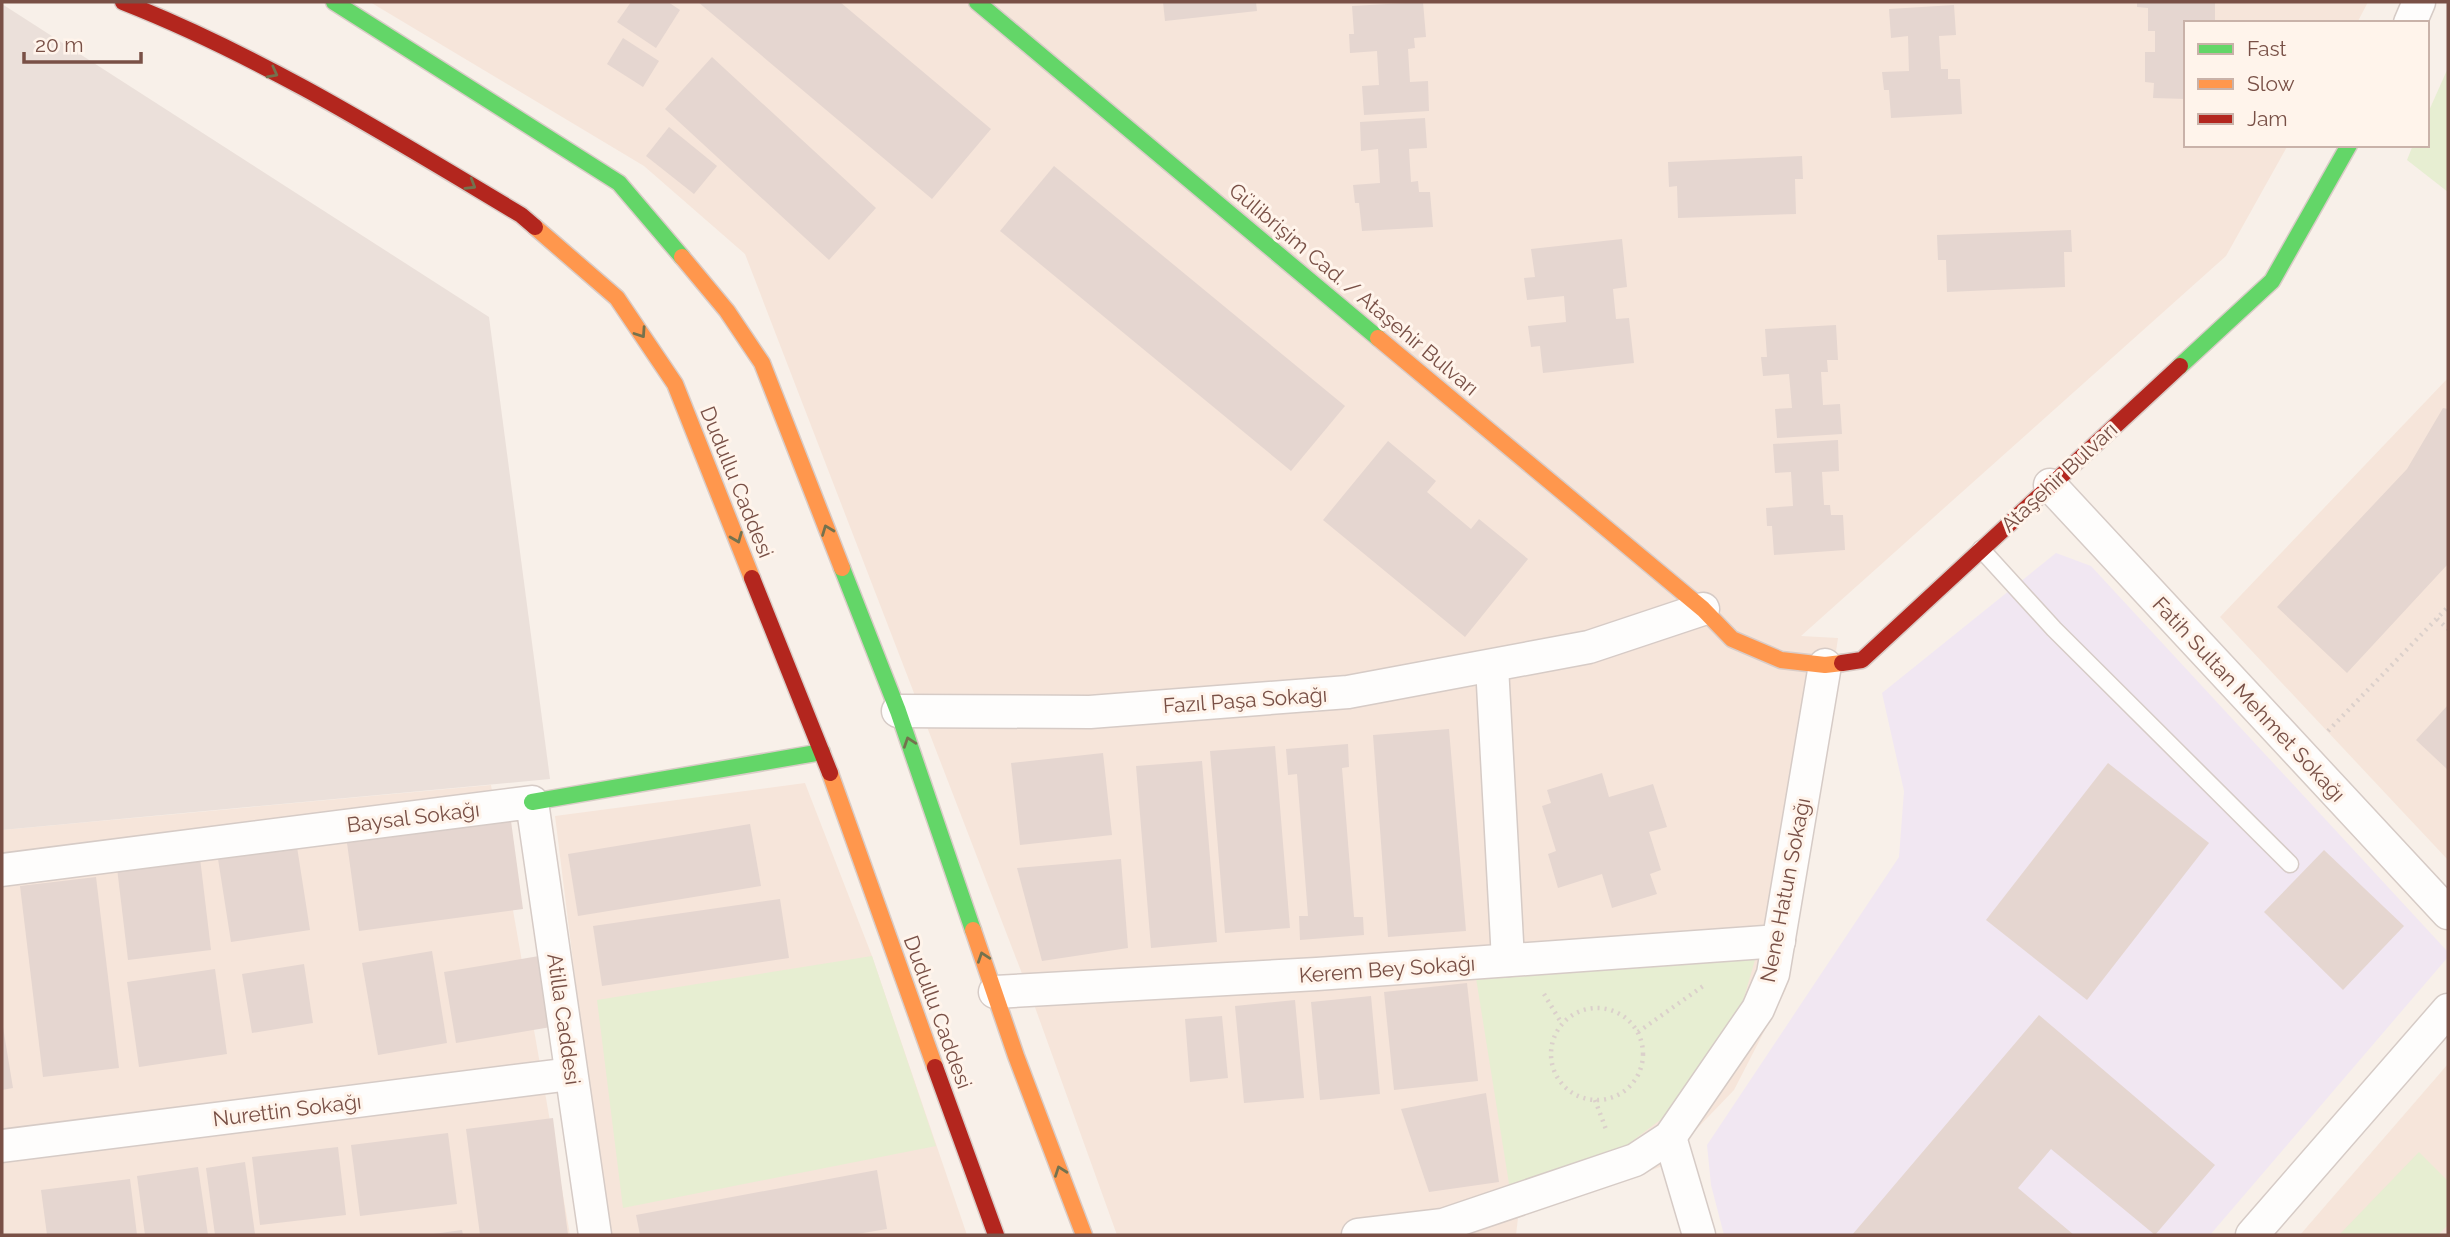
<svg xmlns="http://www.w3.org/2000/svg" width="2450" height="1237" font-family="Raleway,sans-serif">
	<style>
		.residential { fill: #f6e5da }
		.industrial { fill: #ebe0da }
		.education { fill: #f1e7f2 }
		.green { fill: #e7eed2 }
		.building { fill: #e5d6d0 }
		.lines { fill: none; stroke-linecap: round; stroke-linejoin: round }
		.lane-casing { stroke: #d6cbc6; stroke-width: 19 }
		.street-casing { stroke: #d6cbc6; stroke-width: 35 }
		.fast-casing { stroke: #d9ccc7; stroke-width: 19 }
		.slow-casing { stroke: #d9ccc7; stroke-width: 19 }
		.jam-casing { stroke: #d9ccc7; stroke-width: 19 }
		.path { stroke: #dbd0cb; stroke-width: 4.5; stroke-dasharray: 2 5; stroke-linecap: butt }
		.lane { stroke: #fefdfc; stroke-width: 16 }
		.street { stroke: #fefdfc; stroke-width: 32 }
		.fast { stroke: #63d668; stroke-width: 16 }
		.slow { stroke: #ff974d; stroke-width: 16 }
		.jam { stroke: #b3261e; stroke-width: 16 }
		.oneway { stroke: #74724e }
		.labels { text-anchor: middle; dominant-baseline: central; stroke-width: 6; stroke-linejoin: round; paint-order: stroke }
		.street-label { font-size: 21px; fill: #795046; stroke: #fff4eb }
	</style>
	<rect width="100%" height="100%" fill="#f8f0e9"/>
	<g class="residential">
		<polygon points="370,2 2368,2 2357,23 2186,23 2186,145 2288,145 2226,256 1801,636 1838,638 1786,989 1734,1090 1660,1167 1518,1218 1516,1235 1117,1235 1036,1010 745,254 644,166"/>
		<polygon points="2448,378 2448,860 2220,617"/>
		<polygon points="805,783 872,956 967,1235 607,1235 555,816"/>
		<polygon points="491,785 570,1235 2,1235 2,830"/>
		<polygon points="2448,1064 2448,1235 2300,1235"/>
	</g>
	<polygon class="industrial" points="2,4 489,317 550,779 2,830"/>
	<polygon class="education" points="2056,553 2091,566 2448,952 2448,957 2210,1235 1724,1235 1711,1185 1707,1145 1899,857 1904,791 1882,693"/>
	<g class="green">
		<polygon points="2448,68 2448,192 2407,160 2413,145 2427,145 2427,115"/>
		<polygon points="1757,953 1736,1025 1688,1099 1627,1145 1510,1190 1476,978"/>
		<polygon points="872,956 936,1146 623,1208 597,1000"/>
		<polygon points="2419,1152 2448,1181 2448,1225 2438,1235 2339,1235"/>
	</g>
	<g class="building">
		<polygon points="631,2 668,2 680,10 656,48 617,22"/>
		<polygon points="698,2 840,2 991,129 932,199"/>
		<polygon points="1163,2 1256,2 1257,11 1165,21"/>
		<polygon points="1423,2 1426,37 1414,38 1415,48 1408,49 1410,82 1428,81 1429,111 1364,115 1362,86 1379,85 1377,51 1350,53 1349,34 1354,34 1352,6"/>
		<polygon points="2137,2 2215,2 2215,23 2186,23 2186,99 2153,98 2154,83 2145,82 2145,52 2155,52 2155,31 2148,31 2148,8 2137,7"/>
		<polygon points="1954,5 1956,35 1939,36 1941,69 1948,69 1948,79 1960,79 1962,114 1891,118 1889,90 1884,90 1882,72 1909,71 1908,36 1891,38 1889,9"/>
		<polygon points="623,38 659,61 643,87 607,64"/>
		<polygon points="712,57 876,208 829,260 665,109"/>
		<polygon points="1425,118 1427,148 1409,149 1411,182 1418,181 1419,192 1430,192 1433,227 1362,231 1359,203 1355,203 1353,185 1380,183 1378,149 1361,151 1360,122"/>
		<polygon points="669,127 717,166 694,194 646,156"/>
		<polygon points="1802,156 1803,179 1795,179 1796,214 1678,218 1677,186 1669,187 1668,162"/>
		<polygon points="1054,166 1345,406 1291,471 1000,231"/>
		<polygon points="2071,230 2072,252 2064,252 2065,287 1947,292 1946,260 1938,260 1937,235"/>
		<polygon points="1622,239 1627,287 1613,289 1616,319 1629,318 1634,363 1543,373 1540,346 1531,347 1528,326 1566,322 1564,296 1527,300 1524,278 1535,277 1531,249"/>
		<polygon points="1836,325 1838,360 1827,360 1828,372 1821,372 1823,405 1840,404 1842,434 1777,438 1775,409 1792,408 1789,374 1763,376 1761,357 1767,357 1765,329"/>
		<polygon points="2443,408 2448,409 2448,564 2347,673 2277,607 2407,469"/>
		<polygon points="1838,440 1839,471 1822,472 1824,505 1830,505 1831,515 1843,515 1845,550 1774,555 1772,526 1767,526 1766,508 1793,506 1791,472 1775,473 1773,444"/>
		<polygon points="1388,441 1436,481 1427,492 1471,529 1479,519 1528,559 1465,637 1323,520"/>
		<polygon points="2448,705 2448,770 2416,740"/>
		<polygon points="1449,729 1466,931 1388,937 1373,735"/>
		<polygon points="1348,744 1349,767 1342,768 1354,917 1363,917 1364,935 1300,940 1299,916 1308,916 1297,774 1288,775 1286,749"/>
		<polygon points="1275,746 1290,928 1225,933 1210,751"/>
		<polygon points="1103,753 1112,835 1020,845 1011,763"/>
		<polygon points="1202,761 1217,942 1151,948 1136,766"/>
		<polygon points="2108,763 2209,843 2087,1000 1986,920"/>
		<polygon points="1602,773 1609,797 1653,784 1667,827 1649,832 1661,870 1650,874 1657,894 1612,908 1602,874 1558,888 1548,854 1556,851 1542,806 1551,803 1547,790"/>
		<polygon points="511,821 523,909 359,931 347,843"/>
		<polygon points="750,824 761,886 578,916 568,854"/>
		<polygon points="297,847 310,930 231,942 218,859"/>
		<polygon points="2324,850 2404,926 2343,990 2264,912"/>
		<polygon points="200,858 211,950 128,960 117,868"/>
		<polygon points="1121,859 1128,948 1042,961 1017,868"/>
		<polygon points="96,877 119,1068 43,1077 20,886"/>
		<polygon points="780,899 789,958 602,986 593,926"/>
		<polygon points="432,951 447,1043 378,1055 362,963"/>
		<polygon points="539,956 551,1027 456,1043 444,972"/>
		<polygon points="304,964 313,1023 252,1033 242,974"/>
		<polygon points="215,969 227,1054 139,1067 127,982"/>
		<polygon points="1467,983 1478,1081 1394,1090 1384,992"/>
		<polygon points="1371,996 1380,1094 1320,1100 1311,1002"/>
		<polygon points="1295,1000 1304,1098 1244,1103 1235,1006"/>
		<polygon points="2039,1015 2215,1165 2155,1235 2051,1149 2018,1188 2074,1235 1852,1235"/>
		<polygon points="1222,1016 1228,1078 1190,1082 1185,1019"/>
		<polygon points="2,1021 13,1088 2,1090"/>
		<polygon points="1486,1093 1499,1182 1429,1192 1401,1109"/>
		<polygon points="553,1118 568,1235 480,1235 466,1129"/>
		<polygon points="448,1133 457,1204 360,1216 351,1145"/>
		<polygon points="338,1147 346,1215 260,1225 252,1157"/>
		<polygon points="245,1162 255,1234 215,1235 206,1168"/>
		<polygon points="198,1167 208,1235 145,1235 137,1176"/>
		<polygon points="877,1170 887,1229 851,1235 640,1235 636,1215"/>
		<polygon points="130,1179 137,1235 47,1235 41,1190"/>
		<polygon points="462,1230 463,1235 433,1235 433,1234"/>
	</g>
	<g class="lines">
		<g class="lane-casing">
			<polyline id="lane" points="1981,549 2054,629 2290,864"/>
		</g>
		<g class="street-casing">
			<g id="street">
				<polyline points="2410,23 2419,2"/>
				<polyline points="2050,485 2448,913"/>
				<polyline points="1492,666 1508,960"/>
				<polyline points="898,711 1090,712 1348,692 1589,647 1703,609"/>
				<polyline points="2,870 532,802 595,1235"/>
				<polyline points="995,992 1317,974 1779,941"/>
				<polyline points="1670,1137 1699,1235"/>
				<polyline points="2,1146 571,1074"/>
				<polyline points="1358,1235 1443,1225 1635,1160 1670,1137 1758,1009 1773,974 1825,665"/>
				<polyline points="2252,1235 2448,1010"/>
			</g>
		</g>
		<g class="fast-casing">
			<g id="fast">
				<polyline points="334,2 619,183 682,257"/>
				<polyline points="977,2 1378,338"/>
				<polyline points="2180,366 2272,281 2349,145"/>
				<polyline points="842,568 898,711 973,930"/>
				<polyline points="532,802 822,752"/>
			</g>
		</g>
		<g class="slow-casing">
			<g id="slow">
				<polyline points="535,227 617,298 675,384 752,578"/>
				<polyline points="682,257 727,311 762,363 842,568"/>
				<polyline points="1378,338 1703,609 1732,639 1781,660 1825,665 1842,663"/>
				<polyline points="830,773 935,1067"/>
				<polyline points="973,930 1016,1056 1084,1235"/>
			</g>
		</g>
		<g class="jam-casing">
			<g id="jam">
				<path d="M123,2c140,55 269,136 398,213l14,12"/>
				<polyline points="752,578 830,773"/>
				<polyline points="1842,663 1862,660 2180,366"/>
				<polyline points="935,1067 996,1235"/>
			</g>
		</g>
		<g class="path">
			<polyline points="2437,619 2448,629"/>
			<polyline points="2328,731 2448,607"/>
			<polyline points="1544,994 1562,1024"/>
			<circle cx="1597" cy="1054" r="46"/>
			<polyline points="1638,1032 1706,984"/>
			<polyline points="1595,1100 1607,1132"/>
		</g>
		<use href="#lane" class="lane"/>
		<use href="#street" class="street"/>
		<use href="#fast" class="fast"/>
		<use href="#slow" class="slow"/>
		<use href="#jam" class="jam"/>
	</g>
	<defs><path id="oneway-chevron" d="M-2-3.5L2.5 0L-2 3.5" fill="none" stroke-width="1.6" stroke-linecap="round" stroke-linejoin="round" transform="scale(1.75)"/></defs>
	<g class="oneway">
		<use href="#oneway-chevron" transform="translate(273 73) rotate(28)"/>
		<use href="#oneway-chevron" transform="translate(471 185) rotate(31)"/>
		<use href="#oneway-chevron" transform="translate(641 333) rotate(56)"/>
		<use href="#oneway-chevron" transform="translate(827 530) rotate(-111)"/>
		<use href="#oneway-chevron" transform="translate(737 538) rotate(68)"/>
		<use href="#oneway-chevron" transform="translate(909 742) rotate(-109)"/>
		<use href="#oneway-chevron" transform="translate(983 957) rotate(-109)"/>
		<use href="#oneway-chevron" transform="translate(1060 1171) rotate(-110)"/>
	</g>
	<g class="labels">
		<g class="street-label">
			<text transform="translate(1354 289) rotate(40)">Gülibrişim Cad. / Ataşehir Bulvarı</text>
			<text transform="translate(2059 477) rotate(-43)">Ataşehir Bulvarı</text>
			<text transform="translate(737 482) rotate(68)">Dudullu Caddesi</text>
			<text transform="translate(2249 699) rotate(47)">Fatih Sultan Mehmet Sokağı</text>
			<text transform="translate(1245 700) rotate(-4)">Fazıl Paşa Sokağı</text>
			<text transform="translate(413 817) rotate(-7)">Baysal Sokağı</text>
			<text transform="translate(1785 890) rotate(-79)">Nene Hatun Sokağı</text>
			<text transform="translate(1387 969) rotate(-4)">Kerem Bey Sokağı</text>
			<text transform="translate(938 1012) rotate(70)">Dudullu Caddesi</text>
			<text transform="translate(564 1019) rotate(82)">Atilla Caddesi</text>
			<text transform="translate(287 1110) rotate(-7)">Nurettin Sokağı</text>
		</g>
	</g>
	<rect width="2450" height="1237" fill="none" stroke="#795046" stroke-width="7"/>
	<rect x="2184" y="21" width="245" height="126" fill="#fff4eb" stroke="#c9b2a9" stroke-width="2"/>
	<rect x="2198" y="44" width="35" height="10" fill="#63d668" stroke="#c9b2a9" stroke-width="2"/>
	<text x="2247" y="56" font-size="21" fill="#795046">Fast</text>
	<rect x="2198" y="79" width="35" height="10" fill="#ff974d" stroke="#c9b2a9" stroke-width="2"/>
	<text x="2247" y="91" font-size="21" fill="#795046">Slow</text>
	<rect x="2198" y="114" width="35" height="10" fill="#b3261e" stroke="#c9b2a9" stroke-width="2"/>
	<text x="2247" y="126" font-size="21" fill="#795046">Jam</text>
	<path d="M24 52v10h117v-10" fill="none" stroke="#795046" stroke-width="3.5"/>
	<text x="35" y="52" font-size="21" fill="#795046" stroke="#fff4eb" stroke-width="5" paint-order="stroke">20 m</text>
</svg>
